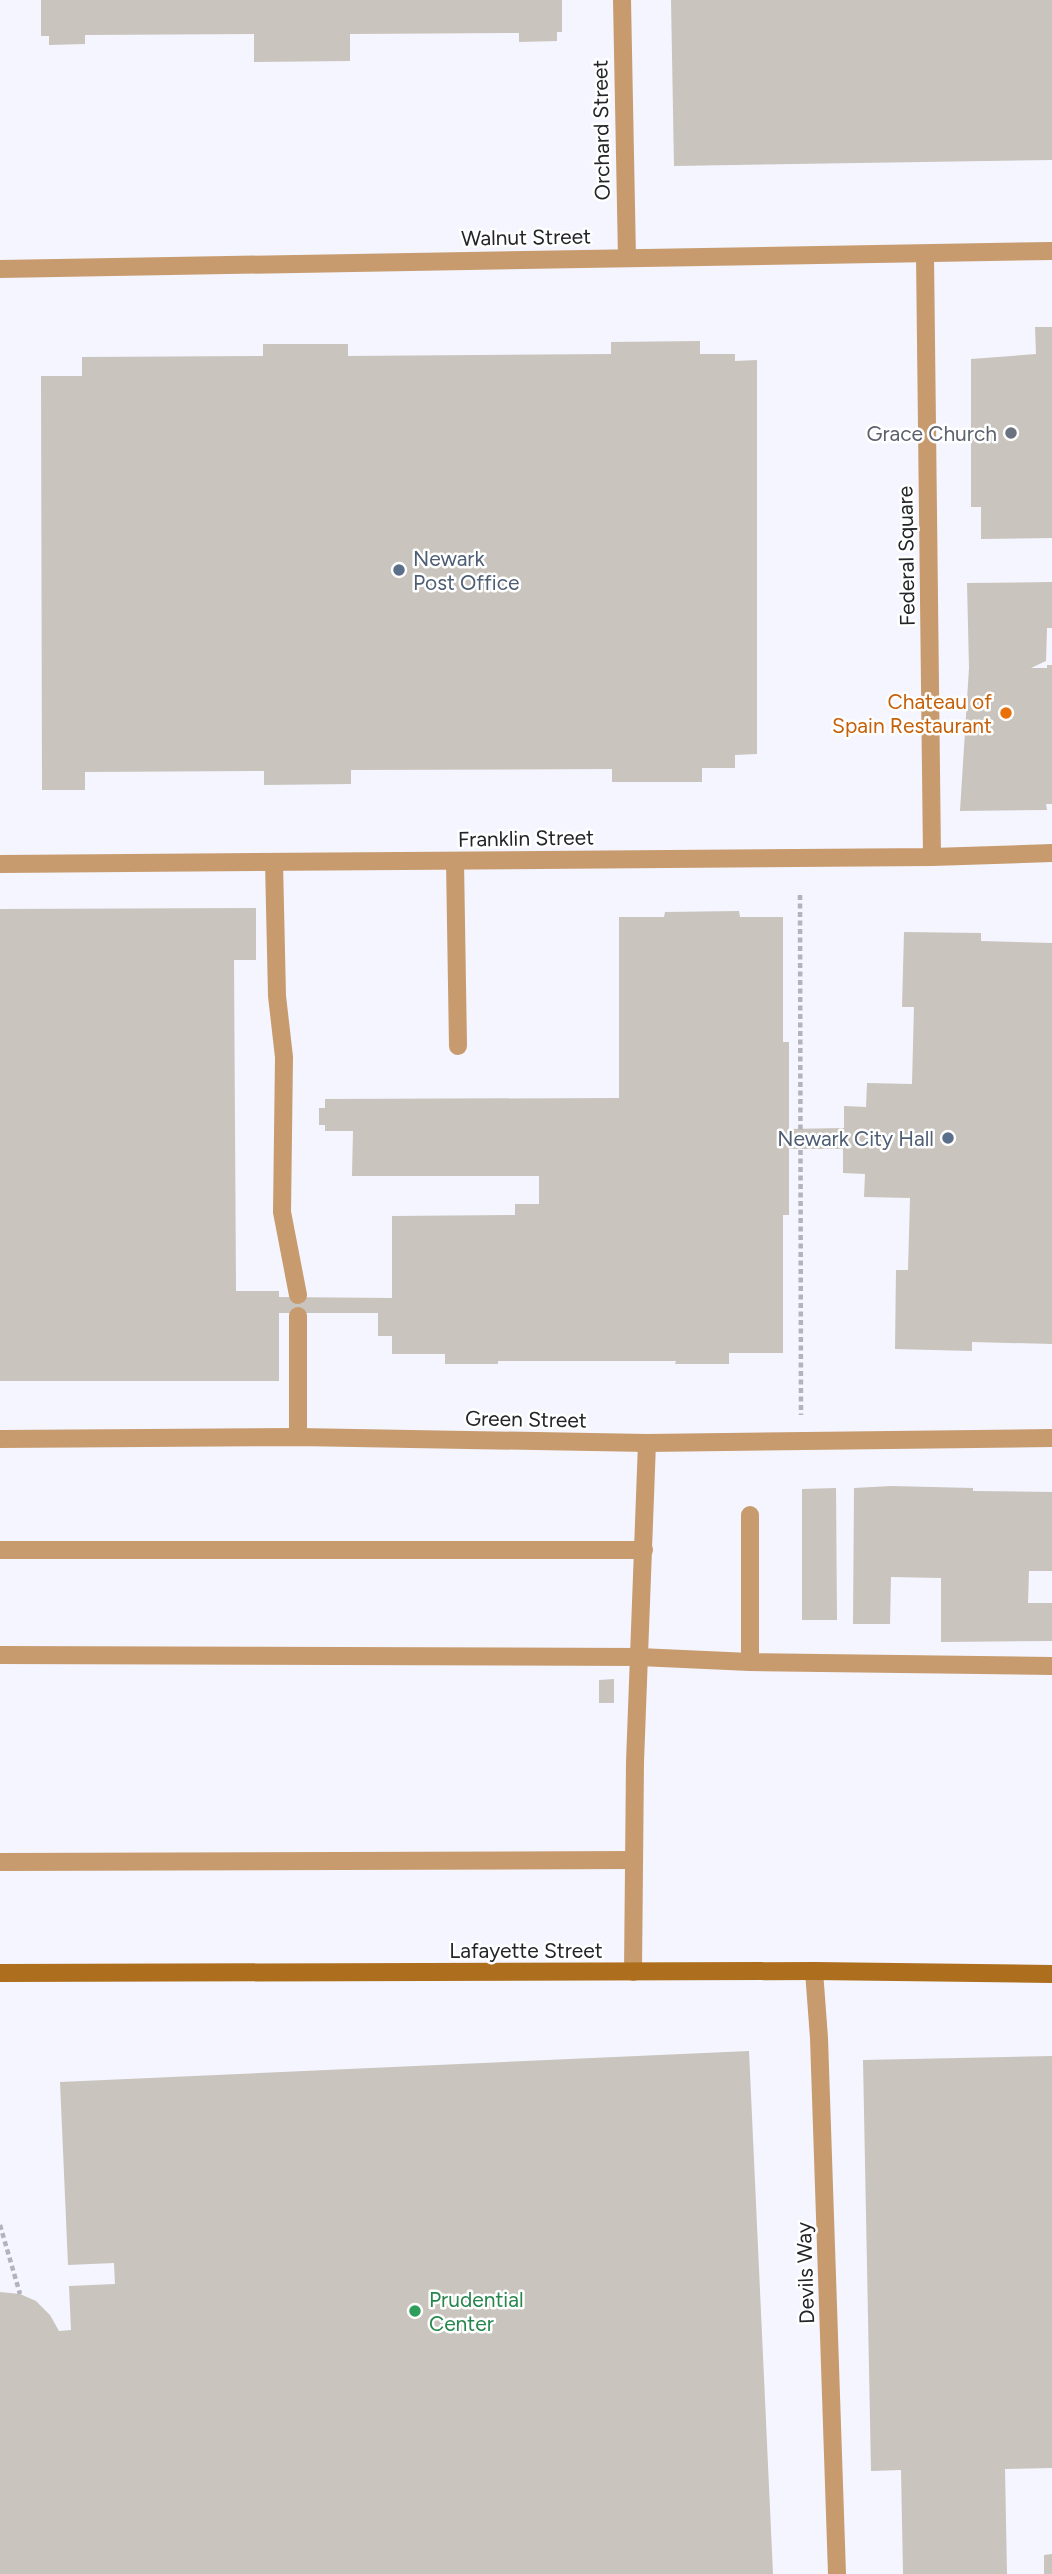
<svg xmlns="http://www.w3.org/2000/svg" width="1052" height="2574" font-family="Figtree,sans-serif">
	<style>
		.building { fill: #c9c4bd }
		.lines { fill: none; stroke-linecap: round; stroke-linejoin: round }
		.path { stroke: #b2b3bb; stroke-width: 4.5; stroke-dasharray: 5 3.5; stroke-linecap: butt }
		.lane { stroke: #c79b6e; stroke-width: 18 }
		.street { stroke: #c79b6e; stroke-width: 18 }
		.secondary { stroke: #ad6e1d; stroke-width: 18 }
		.worship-dot { fill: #6b7280; stroke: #fff; stroke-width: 2.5 }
		.service-dot { fill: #5c6f8a; stroke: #fff; stroke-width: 2.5 }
		.food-dot { fill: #e8710a; stroke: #fff; stroke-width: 2.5 }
		.leisure-dot { fill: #2e9e5b; stroke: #fff; stroke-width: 2.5 }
		.labels { text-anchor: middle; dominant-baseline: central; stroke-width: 5; stroke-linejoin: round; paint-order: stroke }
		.street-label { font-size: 21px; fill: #242528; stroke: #fff }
		.worship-label { font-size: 21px; fill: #5b616d; stroke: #fff; text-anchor: end }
		.service-label { font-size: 21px; fill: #4e5e75; stroke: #fff; text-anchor: start }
		.food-label { font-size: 21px; fill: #c56008; stroke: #fff; text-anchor: end }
		.leisure-label { font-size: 21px; fill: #27864d; stroke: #fff; text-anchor: start }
	</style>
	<rect width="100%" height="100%" fill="#f4f5fe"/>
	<g class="building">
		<polygon points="41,0 562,0 562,32 557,32 557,41 519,42 519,33 350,34 350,61 254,62 254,34 85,35 85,44 49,45 49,36 41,36"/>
		<polygon points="671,0 1052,0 1052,160 674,166"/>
		<polygon points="1035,327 1052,327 1052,538 981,539 981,507 971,507 971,359 1036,354"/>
		<polygon points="700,341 700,354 735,354 735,361 757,360 757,754 735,755 735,768 702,768 702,782 612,782 612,769 351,770 351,784 264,785 264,771 85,772 85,790 42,790 41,376 82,376 82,357 263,356 263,344 348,344 348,356 611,354 611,342"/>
		<polygon points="1052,582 1052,628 1047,628 1046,661 1031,668 1047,668 1047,665 1052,665 1052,804 1046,804 1047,810 960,811 969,668 967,583"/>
		<polygon points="256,908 256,960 234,960 236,1291 279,1291 279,1297 392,1298 392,1216 515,1215 515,1204 539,1204 539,1176 352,1176 353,1131 325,1131 325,1125 319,1125 319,1108 325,1108 325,1099 619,1098 619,917 664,917 665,912 739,911 740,917 783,917 783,1042 789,1042 789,1129 844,1128 844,1106 866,1107 867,1083 912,1084 914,1007 902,1007 904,932 981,933 981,941 1052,943 1052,1344 972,1342 972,1351 895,1349 896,1270 908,1270 910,1198 864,1197 865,1174 843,1173 843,1149 789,1149 789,1215 783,1215 783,1353 729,1353 729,1364 675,1364 676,1361 498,1361 498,1364 445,1364 445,1354 392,1354 392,1336 378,1336 378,1313 279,1313 279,1381 0,1381 0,909"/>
		<polygon points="891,1486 973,1488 973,1491 1052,1492 1052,1571 1029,1571 1028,1603 1052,1603 1052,1641 941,1642 941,1578 891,1577 890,1624 853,1624 854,1488"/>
		<polygon points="836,1488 837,1620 802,1620 802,1489"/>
		<polygon points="614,1679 614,1703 599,1703 599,1680"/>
		<polygon points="749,2051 773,2574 0,2574 0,2292 20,2294 36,2301 50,2315 59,2331 71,2330 69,2286 115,2284 114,2263 68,2265 60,2082"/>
		<polygon points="1052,2056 1052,2468 1005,2469 1007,2574 903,2574 901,2470 871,2471 863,2060"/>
		<polygon points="1052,2554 1052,2574 1044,2574 1044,2555"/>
	</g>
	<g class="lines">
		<g class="path">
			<polyline points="800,895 801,1415"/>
			<polyline points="0,2225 20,2294"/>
		</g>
		<g class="lane">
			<polyline points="455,861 458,1046"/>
			<polyline points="274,862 277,996 284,1057 282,1212 298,1295"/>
			<polyline points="298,1316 298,1437"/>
			<polyline points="0,1550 644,1550"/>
			<polyline points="0,1655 639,1657 750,1662 1052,1666"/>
			<polyline points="750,1662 750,1515"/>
			<polyline points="0,1862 632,1860"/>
			<polyline points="814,1971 819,2038 837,2574"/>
			<polyline points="633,1972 635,1762 647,1443"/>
		</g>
		<g class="street">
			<polyline points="622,0 627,258"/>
			<polyline points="925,255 932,857"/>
			<polyline points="0,269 1052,251"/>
			<polyline points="0,864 932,857 1052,853"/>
			<polyline points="0,1439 298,1437 647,1443 1052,1438"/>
		</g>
		<polyline class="secondary" points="0,1973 814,1971 1052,1974"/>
	</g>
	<circle class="worship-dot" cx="1011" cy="433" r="7"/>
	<g class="service-dot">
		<circle cx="399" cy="570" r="7"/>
		<circle cx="948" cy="1138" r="7"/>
	</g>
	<circle class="food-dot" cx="1006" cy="713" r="7"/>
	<circle class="leisure-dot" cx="415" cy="2311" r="7"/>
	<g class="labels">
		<g class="street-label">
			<text transform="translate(601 130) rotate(-91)">Orchard Street</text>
			<text transform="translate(526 237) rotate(-1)">Walnut Street</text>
			<text transform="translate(906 556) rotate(-91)">Federal Square</text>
			<text transform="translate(526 838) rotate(-1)">Franklin Street</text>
			<text transform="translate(526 1419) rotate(1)">Green Street</text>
			<text x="526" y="1950">Lafayette Street</text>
			<text transform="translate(805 2273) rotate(-92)">Devils Way</text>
		</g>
		<g class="worship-label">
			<text x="997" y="433">Grace Church</text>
		</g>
		<g class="service-label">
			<text x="413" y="558">Newark<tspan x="413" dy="24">Post Office</tspan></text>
			<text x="934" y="1138" text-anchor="end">Newark City Hall</text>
		</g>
		<g class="food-label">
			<text x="992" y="701">Chateau of<tspan x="992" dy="24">Spain Restaurant</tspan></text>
		</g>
		<g class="leisure-label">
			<text x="429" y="2299">Prudential<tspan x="429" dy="24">Center</tspan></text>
		</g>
	</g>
</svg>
